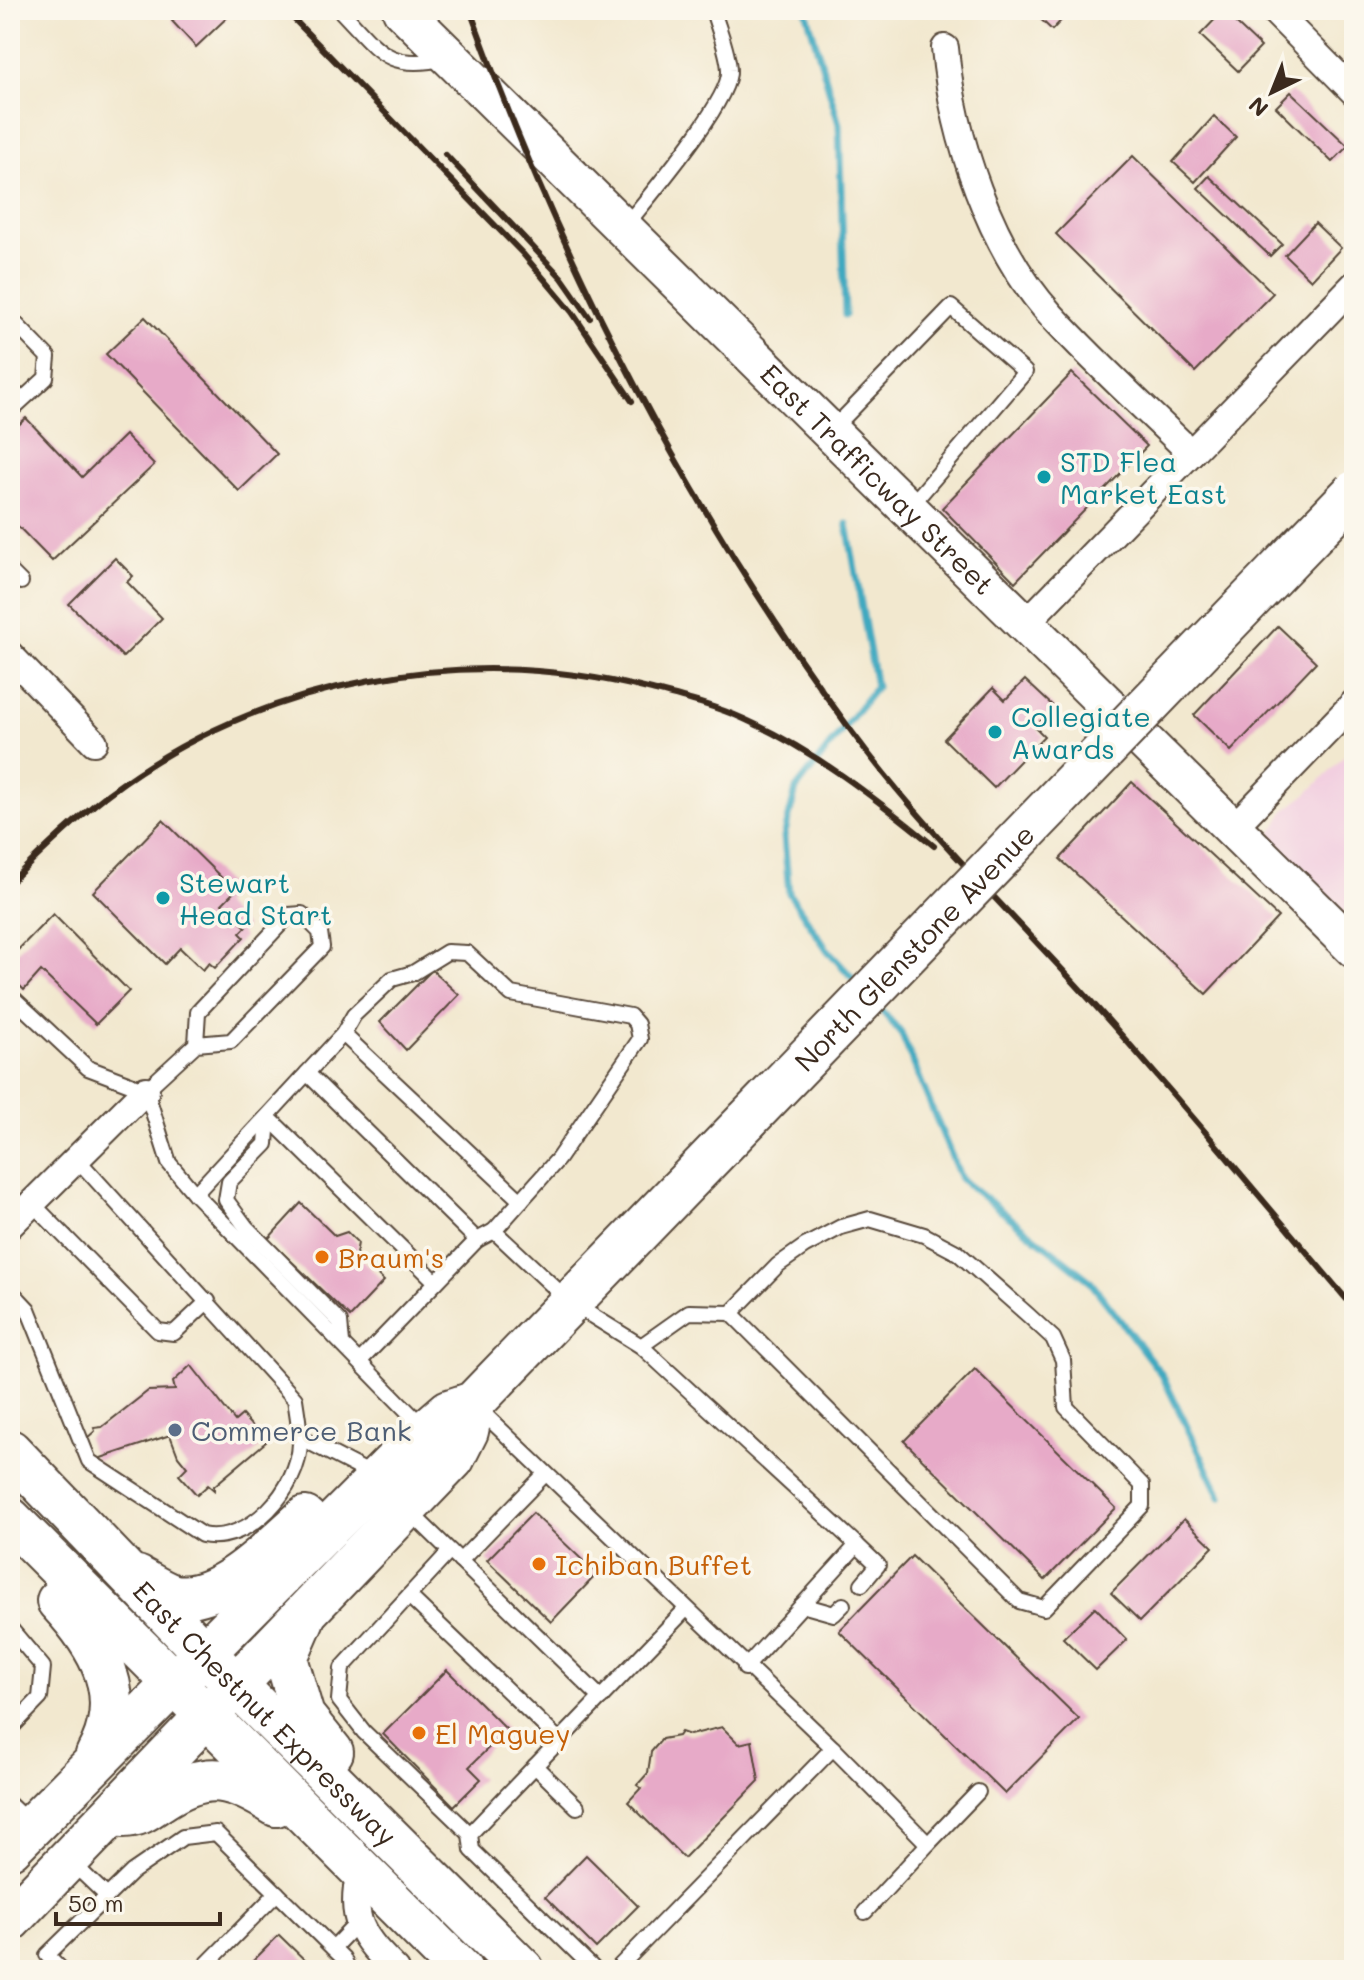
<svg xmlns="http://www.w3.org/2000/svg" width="1364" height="1980" font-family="Mali,sans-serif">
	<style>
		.built { fill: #f2cfe0 }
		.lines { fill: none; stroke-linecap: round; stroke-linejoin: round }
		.stream { stroke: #40a9c0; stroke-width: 7 }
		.building { fill: #e7aac8 }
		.service-casing { stroke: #564639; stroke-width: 18 }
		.minor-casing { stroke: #564639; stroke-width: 30 }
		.secondary-casing { stroke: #564639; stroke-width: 42 }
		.primary-casing { stroke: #564639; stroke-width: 46 }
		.service { stroke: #fff; stroke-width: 14 }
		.minor { stroke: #fff; stroke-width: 26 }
		.secondary { stroke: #fff; stroke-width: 38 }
		.primary { stroke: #fff; stroke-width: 42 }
		.rail { stroke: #3b2a1e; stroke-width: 6 }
		.primary-bridge-casing { stroke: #564639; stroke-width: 46; stroke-linecap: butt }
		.primary-bridge { stroke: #fff; stroke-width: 42 }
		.culture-dot { fill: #0f9aa8; stroke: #fbf7ec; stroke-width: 3 }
		.food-dot { fill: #e8710a; stroke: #fbf7ec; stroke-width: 3 }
		.service-dot { fill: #5c6f8a; stroke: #fbf7ec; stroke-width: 3 }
		.labels { text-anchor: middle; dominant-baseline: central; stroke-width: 7; stroke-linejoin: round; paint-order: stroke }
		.culture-label { font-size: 28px; fill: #0d838f; stroke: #fbf7ec; text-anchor: start }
		.street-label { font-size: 28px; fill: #3b2a1e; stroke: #fbf7ec }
		.food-label { font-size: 28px; fill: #c56008; stroke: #fbf7ec; text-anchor: start }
		.service-label { font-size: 28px; fill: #4e5e75; stroke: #fbf7ec; text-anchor: start }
	</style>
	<rect width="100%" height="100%" fill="#fbf7ec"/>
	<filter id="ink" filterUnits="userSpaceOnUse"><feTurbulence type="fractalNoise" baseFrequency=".0125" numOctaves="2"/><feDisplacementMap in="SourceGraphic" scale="16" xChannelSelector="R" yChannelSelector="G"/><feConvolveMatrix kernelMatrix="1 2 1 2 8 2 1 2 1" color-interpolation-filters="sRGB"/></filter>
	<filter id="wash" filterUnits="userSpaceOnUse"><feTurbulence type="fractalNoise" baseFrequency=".006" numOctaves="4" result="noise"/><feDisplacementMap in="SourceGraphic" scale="32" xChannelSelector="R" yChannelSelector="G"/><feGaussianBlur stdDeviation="1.8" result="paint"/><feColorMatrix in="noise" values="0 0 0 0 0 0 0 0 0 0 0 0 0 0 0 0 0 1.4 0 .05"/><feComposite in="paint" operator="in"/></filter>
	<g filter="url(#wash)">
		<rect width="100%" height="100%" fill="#f2e8cf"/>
		<polygon class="built" points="1354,746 1354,928 1274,845 1271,834 1285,810 1309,792"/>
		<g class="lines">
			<g class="stream">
				<polyline points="806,10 839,124 845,315"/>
				<polyline points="847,524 876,687 796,789 784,837 789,893 828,951 860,986"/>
				<polyline points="876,1004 901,1033 961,1179 1089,1280 1162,1375 1221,1497"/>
			</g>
		</g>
		<g id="blocks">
			<g class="building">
				<polygon points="184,10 235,10 196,47 172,21"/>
				<polygon points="1031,10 1071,10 1052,30"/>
				<polygon points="1223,11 1261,47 1238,71 1200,35"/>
				<polygon points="1291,92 1348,146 1332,162 1276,107"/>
				<polygon points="1214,116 1236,137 1195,182 1173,162"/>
				<polygon points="1133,156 1273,293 1195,372 1056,234"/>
				<polygon points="1209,176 1282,244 1270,256 1198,188"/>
				<polygon points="1315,223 1341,248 1311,280 1285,255"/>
				<polygon points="145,317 277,454 239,491 106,354"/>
				<polygon points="1072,373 1147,446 1015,582 942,508"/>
				<polygon points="26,418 82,477 125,435 154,465 52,561 10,518 10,433"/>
				<polygon points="115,558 133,576 127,582 162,618 123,657 69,604"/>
				<polygon points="1278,626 1316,662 1231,751 1194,715"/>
				<polygon points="1025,680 1054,707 1035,727 1044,736 994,788 944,739 993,688 1005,700"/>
				<polygon points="1132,782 1278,917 1206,994 1060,859"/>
				<polygon points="163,820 235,891 222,904 246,927 240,933 244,937 215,968 209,963 203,970 180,948 165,964 93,892"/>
				<polygon points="53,914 129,991 96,1024 41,971 24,990 10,976 10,958"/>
				<polygon points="432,970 459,995 406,1050 380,1022"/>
				<polygon points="301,1203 335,1236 347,1232 358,1243 356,1254 384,1281 350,1317 268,1239"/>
				<polygon points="191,1365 235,1421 242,1415 266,1442 214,1486 214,1490 208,1485 197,1495 179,1475 187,1467 178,1456 170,1435 95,1460 87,1438 95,1431 94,1428 102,1427 148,1391 175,1390 173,1382"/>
				<polygon points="975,1369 1116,1508 1045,1580 904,1441"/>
				<polygon points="533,1513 597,1574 551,1622 487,1560"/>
				<polygon points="1184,1519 1213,1547 1140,1621 1111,1593"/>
				<polygon points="912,1556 1079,1719 1005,1794 839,1631"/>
				<polygon points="1095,1607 1127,1640 1096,1670 1063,1638"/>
				<polygon points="447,1670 507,1730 469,1767 481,1779 454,1806 383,1734"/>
				<polygon points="722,1727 739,1744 752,1741 759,1781 684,1858 628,1802 641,1788 637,1785 648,1773 651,1752 662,1739 678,1736 681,1732 690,1735"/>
				<polygon points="586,1855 638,1906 596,1948 545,1897"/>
				<polygon points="279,1935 315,1970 244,1970"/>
			</g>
		</g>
	</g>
	<g filter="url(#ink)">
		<use href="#blocks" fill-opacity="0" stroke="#564639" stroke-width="2"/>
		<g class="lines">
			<g class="service-casing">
				<g id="service">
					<path d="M340,10c39,40 46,62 106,48"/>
					<path d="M623,229c22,-28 109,-129 106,-159 -1,-20 -11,-41 -16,-60"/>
					<polyline points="10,318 48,357 46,378 10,411"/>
					<polyline points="830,432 951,307 1025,372 908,509"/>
					<polyline points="10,571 21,582"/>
					<polyline points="10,995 88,1068 146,1090"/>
					<polyline points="343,1034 521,1201"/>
					<polyline points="307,1073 343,1034 354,1015 392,979 413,973 447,952 467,953 511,994 630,1016 637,1024 640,1039 558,1159 494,1231"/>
					<polyline points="146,1090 169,1163 195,1194 307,1073 477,1240 494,1231 570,1302 641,1346 857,1545 745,1668"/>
					<polyline points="146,1090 196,1044 231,1041 322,947 320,932 302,914 289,915 198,1012 196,1044"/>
					<polyline points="268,1117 266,1144 229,1182 226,1200 246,1227 340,1322 342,1343"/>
					<polyline points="268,1117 436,1282"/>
					<polyline points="195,1194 424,1428"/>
					<polyline points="32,1203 158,1331 174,1333 208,1301"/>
					<path d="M10,1290l18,19 61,152 113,74c47,10 97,-46 98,-92 0,-15 -3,-30 -5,-44l-218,-240"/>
					<polyline points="641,1346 689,1312 731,1313 1019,1601 1044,1608 1142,1506 1142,1485 1066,1407 1063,1360 1053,1338 1028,1315 958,1253 924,1235 870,1219 841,1227 805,1246 778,1265 731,1313"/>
					<polyline points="360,1361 477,1240"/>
					<polyline points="479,1409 833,1748 616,1970"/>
					<polyline points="299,1437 373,1475"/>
					<polyline points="409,1511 601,1698"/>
					<polyline points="857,1545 878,1565 862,1584"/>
					<polyline points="450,1551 342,1668 339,1700 364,1732 470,1834"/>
					<polyline points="460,1561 545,1474"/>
					<polyline points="409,1596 559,1740"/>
					<polyline points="802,1605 834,1614 843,1605"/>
					<polyline points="10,1628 43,1667 40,1698 10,1729"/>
					<polyline points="833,1748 928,1844 865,1912"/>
					<polyline points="535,1766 470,1834 472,1850 595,1970"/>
					<polyline points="10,1805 30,1824"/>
					<polyline points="577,1807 535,1766 685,1610"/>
					<polyline points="928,1844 978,1792"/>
					<polyline points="69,1860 107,1896"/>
					<polyline points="333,1948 357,1923"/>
					<polyline points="62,1970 47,1955 132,1872 183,1837 216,1833 343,1958 349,1970"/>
					<polyline points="201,1970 277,1893"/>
				</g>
			</g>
			<g class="minor-casing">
				<g id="minor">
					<polyline points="1273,10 1354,92"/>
					<path d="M945,48c8,89 45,201 107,268 44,48 93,92 139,137"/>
					<polyline points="1025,624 1354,285"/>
					<polyline points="10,655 94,742"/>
					<polyline points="1233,828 1354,703"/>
					<polyline points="10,1225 146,1090"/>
					<path d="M360,1871c-11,49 1,65 36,99"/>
				</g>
			</g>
			<g class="secondary-casing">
				<g id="secondary">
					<path id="s1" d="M402,10l952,938"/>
				</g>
			</g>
			<g class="primary-casing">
				<g id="primary">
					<path id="s2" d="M10,1451l194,202 319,317"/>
					<polyline points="10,1519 461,1970"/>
					<path d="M137,1577c11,6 23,14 34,18 46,12 102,-49 134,-77"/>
					<path d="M58,1601c42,45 72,95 39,154"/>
					<polyline points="303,1619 286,1658 303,1716 332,1752"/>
					<path d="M123,1816c18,0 24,-8 39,-17 46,-30 71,-21 114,6"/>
					<polyline points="10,1848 420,1436 449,1411 473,1403 747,1120"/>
					<polyline points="10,1920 453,1459 467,1431 473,1403"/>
				</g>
			</g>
			<use href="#service" class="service"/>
			<use href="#minor" class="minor"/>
			<use href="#secondary" class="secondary"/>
			<use href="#primary" class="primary"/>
			<g class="rail">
				<polyline points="285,10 523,254 572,312 632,401"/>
				<path d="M470,10c93,257 220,502 382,722 71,97 158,179 238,268 91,100 176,205 264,308"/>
				<polyline points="445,154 562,278 590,318"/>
				<path d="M10,883c31,-31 63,-62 98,-89 155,-116 358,-152 544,-104 31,8 63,16 92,29 71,32 130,78 190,127"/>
			</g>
			<g class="primary-bridge-casing">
				<g id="primary-bridge">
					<path id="s3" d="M747,1120l607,-628"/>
				</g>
			</g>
			<use href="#primary-bridge" class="primary-bridge"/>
		</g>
	</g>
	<g class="culture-dot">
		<circle cx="1044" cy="477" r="8"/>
		<circle cx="995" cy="732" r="8"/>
		<circle cx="163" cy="898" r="8"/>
	</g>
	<g class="food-dot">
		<circle cx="322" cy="1257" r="8"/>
		<circle cx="539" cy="1564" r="8"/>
		<circle cx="419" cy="1733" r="8"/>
	</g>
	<circle class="service-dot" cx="175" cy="1430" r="8"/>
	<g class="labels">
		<g class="culture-label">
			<text x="1060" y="461">STD Flea<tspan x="1060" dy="32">Market East</tspan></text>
			<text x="1011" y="716">Collegiate<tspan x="1011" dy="32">Awards</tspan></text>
			<text x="179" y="882">Stewart<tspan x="179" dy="32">Head Start</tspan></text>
		</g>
		<g class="street-label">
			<text stroke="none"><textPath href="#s1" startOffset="668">East Trafficway Street</textPath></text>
			<text stroke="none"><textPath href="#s3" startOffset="240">North Glenstone Avenue</textPath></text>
			<text stroke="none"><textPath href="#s2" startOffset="366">East Chestnut Expressway</textPath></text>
		</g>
		<g class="food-label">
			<text x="338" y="1257">Braum's</text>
			<text x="555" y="1564">Ichiban Buffet</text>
			<text x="435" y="1733">El Maguey</text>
		</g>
		<g class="service-label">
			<text x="191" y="1430">Commerce Bank</text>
		</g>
	</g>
	<rect width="1364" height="1980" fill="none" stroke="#fbf7ec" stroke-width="40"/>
	<g transform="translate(1272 92) rotate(223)" stroke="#fbf7ec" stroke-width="6" paint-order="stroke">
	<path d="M0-6L14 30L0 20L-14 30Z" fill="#3b2a1e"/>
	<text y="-12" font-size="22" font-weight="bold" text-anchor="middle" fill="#3b2a1e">N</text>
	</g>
	<path d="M56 1912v12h164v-12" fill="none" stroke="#3b2a1e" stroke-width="4"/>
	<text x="68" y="1912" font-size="24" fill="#3b2a1e" stroke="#fbf7ec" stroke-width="6" paint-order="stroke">50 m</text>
</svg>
